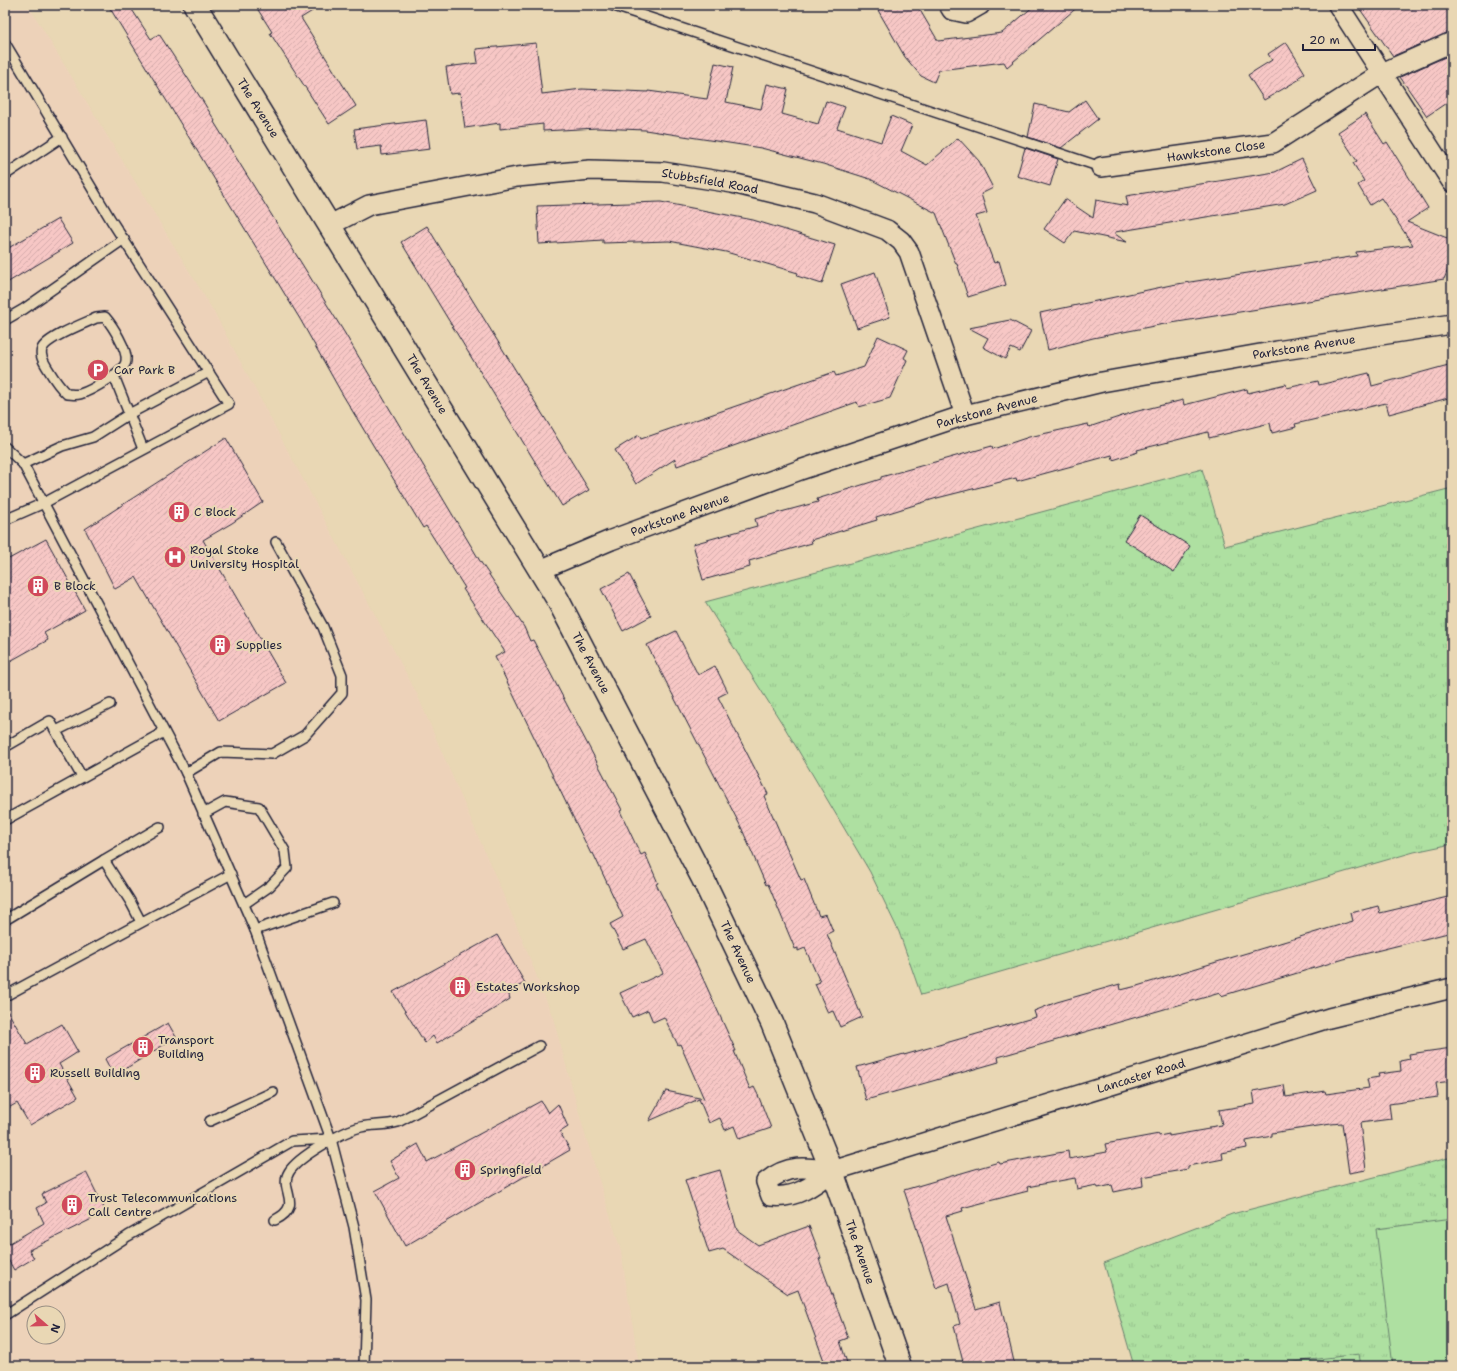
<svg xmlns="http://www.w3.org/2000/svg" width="1457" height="1371" font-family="'Shantell Sans',sans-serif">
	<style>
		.built { fill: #edd2b9; fill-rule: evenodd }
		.park { fill: url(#park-tufts); stroke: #68816e }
		.garden { fill: #aee0a1; stroke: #68816e }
		.building { fill: url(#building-hatch); stroke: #22223b }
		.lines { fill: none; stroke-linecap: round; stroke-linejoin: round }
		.service-casing { stroke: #22223b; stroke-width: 12 }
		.minor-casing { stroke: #22223b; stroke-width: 22 }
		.tertiary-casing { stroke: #22223b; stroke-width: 25 }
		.service { stroke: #e9d7b4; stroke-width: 9 }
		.minor { stroke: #e9d7b4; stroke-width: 19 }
		.tertiary { stroke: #e9d7b4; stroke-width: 22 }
		.labels { text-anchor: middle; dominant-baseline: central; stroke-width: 4; stroke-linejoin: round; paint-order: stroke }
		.street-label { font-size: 12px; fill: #22223b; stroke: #e9d7b4 }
		.poi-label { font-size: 12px; fill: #22223b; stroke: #e9d7b4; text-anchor: start }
	</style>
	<defs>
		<pattern id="park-tufts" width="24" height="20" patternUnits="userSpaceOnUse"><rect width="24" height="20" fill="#aee0a1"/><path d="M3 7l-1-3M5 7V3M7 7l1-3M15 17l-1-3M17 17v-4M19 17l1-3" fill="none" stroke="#95c08c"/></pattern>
		<pattern id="building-hatch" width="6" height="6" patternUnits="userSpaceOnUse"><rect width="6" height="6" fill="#f7c7c5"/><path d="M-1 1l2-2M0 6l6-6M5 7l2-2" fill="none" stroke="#d3abaa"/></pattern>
	</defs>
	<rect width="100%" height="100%" fill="#e9d7b4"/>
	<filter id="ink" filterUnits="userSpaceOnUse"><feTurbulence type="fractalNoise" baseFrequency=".025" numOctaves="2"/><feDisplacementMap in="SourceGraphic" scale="8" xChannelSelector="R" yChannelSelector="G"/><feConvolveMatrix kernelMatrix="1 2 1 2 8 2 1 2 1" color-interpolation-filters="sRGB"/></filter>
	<g filter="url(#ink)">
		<path class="built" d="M5,5h23l186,307 202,380 105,244 32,82 31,113 37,120 18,115h-634zM34,1313h24v24h-24z"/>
		<g class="park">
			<polygon points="1202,469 1225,546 1452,488 1452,844 1414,852 921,995 899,932 870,872 785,728 705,602"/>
			<polygon points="1452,1157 1452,1366 1134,1366 1104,1263 1232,1214"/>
		</g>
		<g class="garden">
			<polygon points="1452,1219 1452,1366 1393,1366 1376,1229"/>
			<polygon points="1359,1354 1361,1366 1261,1366"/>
		</g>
		<g class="building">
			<polygon points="108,5 129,5 151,39 159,34 204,103 215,121 214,122 344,332 480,561 524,627 530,641 533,640 622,810 620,811 635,843 641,855 645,853 658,883 656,884 694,959 736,1051 734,1051 750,1089 754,1087 758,1095 771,1128 739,1139 734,1126 725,1130 720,1118 709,1123 699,1099 649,1121 666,1091 704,1099 680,1044 678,1045 664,1017 653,1022 648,1010 632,1017 620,993 663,973 646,939 623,949 610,924 623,917 593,853 591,854 495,657 505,652 463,589 465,588 426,526 423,528 341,392 300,319"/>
			<polygon points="255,5 322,5 301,18 356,106 329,124 270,33 272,32"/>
			<polygon points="875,5 917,5 938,41 1002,33 1035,5 1080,5 1007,67 1004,62 939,70 934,82 921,76 905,57"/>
			<polygon points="1357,5 1452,5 1452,31 1393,56"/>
			<polygon points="1286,42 1305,73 1299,77 1300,79 1264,100 1248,75 1272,60 1268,54"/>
			<polygon points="536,43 542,94 582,89 648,92 648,91 707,99 715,63 733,67 726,102 761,109 767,84 788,89 782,114 818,124 826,101 845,107 837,128 881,142 891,116 912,125 901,151 927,165 958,138 979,161 993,188 981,194 987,213 976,216 994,263 999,261 1006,285 968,297 957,264 956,264 936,213 870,179 823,164 761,148 645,130 597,128 543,131 543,124 500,129 500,123 465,128 460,93 450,94 446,67 478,63 476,49"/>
			<polygon points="1452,54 1452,99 1427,116 1400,77"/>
			<polygon points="1085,100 1098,119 1061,148 1028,137 1035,104 1069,112"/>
			<polygon points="1365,114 1384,144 1387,142 1428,208 1407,222 1452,240 1452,260 1444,279 1159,325 1093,338 1048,350 1040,313 1171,285 1357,256 1356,252 1413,245 1381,198 1370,205 1358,185 1364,181 1353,163 1357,161 1338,132"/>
			<polygon points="426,120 430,149 382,155 381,146 357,149 354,129"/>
			<polygon points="1025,148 1058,159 1050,186 1017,176"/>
			<polygon points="1302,159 1317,190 1285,204 1115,232 1115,234 1127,242 1074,231 1065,243 1044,229 1065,199 1093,218 1096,200 1128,206 1126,196 1275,172"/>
			<polygon points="661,202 753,220 835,245 822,284 797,276 798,273 726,252 669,241 603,243 603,240 539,244 537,206"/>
			<polygon points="58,219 73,243 5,284 5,250"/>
			<polygon points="427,226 589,490 562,506 401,242"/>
			<polygon points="875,272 890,317 857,328 841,284"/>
			<polygon points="1010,320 1031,331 1020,352 1011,348 1005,359 983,347 988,338 969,328"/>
			<polygon points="878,336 908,350 904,358 907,360 890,398 859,407 857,402 677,466 675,459 636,484 615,450 639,435 641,439 834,372 836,376 864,367"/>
			<polygon points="1452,364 1452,397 1389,414 1386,403 1295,424 1296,427 1272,433 1270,423 1209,438 1208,432 1137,450 1138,452 1113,460 1112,455 1017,481 1016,478 937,498 876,517 877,520 811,540 812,543 749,561 750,567 703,580 693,544 757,526 755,519 818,502 817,499 881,479 881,477 992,446 993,449 1029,437 1088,424 1089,427 1134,412 1183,400 1184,405 1247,389 1248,393 1286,384 1287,388 1318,381 1319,385 1369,373 1372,386"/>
			<polygon points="226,438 263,502 232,523 203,540 286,683 219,721 136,577 115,589 85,529"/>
			<polygon points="1140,515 1190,546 1174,572 1124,540"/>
			<polygon points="46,539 85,610 44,633 48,640 5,664 5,561"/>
			<polygon points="629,574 651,616 623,631 601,589"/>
			<polygon points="676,631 698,675 715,666 728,692 718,697 768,794 764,796 801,880 804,879 819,916 826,914 833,931 827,934 862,1017 840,1027 833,1011 828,1013 815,984 820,982 805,948 798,951 798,948 795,949 768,884 766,885 741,827 647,645"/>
			<polygon points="1452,896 1452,932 1344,959 1221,996 1220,993 998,1057 999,1062 866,1100 857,1067 904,1054 904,1055 1036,1017 1034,1011 1057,1002 1120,984 1121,990 1137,986 1353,921 1351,913 1378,906 1380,913"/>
			<polygon points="497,935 525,983 508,991 510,999 489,1012 437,1043 433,1036 425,1043 393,992"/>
			<polygon points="5,1007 27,1044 62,1024 78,1052 59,1064 78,1097 30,1125 17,1103 5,1110"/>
			<polygon points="168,1023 176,1037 114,1076 105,1059"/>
			<polygon points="1452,1048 1452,1081 1436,1083 1438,1097 1389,1104 1391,1119 1360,1123 1366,1170 1349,1173 1342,1123 1331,1124 1272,1133 1272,1136 1246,1141 1247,1148 1222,1153 1223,1159 1188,1166 1188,1169 1142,1177 1143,1186 1114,1192 1112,1185 1098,1188 1097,1185 1077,1189 1075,1178 1027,1187 1028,1191 962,1208 963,1211 946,1216 976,1309 1000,1302 1015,1366 964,1366 954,1326 960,1324 949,1283 936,1288 904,1190 999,1162 1000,1164 1068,1151 1069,1159 1107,1152 1105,1144 1159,1134 1159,1136 1169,1134 1169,1136 1209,1129 1209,1127 1222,1125 1219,1110 1255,1104 1253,1091 1284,1085 1286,1097 1325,1091 1326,1094 1369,1088 1367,1079 1379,1077 1378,1074 1401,1071 1400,1061 1410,1059 1409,1054"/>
			<polygon points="541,1101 548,1113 558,1104 568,1127 560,1132 570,1150 405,1246 375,1191 399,1178 390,1161 418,1144 427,1162"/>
			<polygon points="720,1170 737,1230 758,1245 809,1226 821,1258 819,1259 848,1338 840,1341 848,1366 826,1366 798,1290 788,1294 723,1249 709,1253 685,1180"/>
			<polygon points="86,1172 106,1212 29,1250 34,1258 14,1270 5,1254 5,1246 44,1223 37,1208 46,1203 42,1194"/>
		</g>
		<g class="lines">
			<g class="service-casing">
				<g id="service">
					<polyline points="611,5 1101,167"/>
					<polyline points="5,43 111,220 229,404 44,503 5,520"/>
					<polyline points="5,175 62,137"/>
					<path d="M105,317c7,8 23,33 21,44 -1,11 -36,30 -46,33 -4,1 -9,0 -13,0 -8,-7 -13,-15 -19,-25 -3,-5 -9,-13 -6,-20 4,-11 43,-26 54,-31z"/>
					<polyline points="5,320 24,309 124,239"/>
					<polyline points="114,376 143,449"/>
					<polyline points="5,447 23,464 186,773 255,930 331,1139 354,1227 366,1300 364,1366"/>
					<polyline points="23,464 62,446 93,437 129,414 209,372"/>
					<polyline points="56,731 110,704"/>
					<polyline points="5,747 50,721 82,777"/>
					<polyline points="186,773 221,752 272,754 305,735 342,693 342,675 323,627 276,542"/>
					<polyline points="203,814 225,802 259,807 285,851 287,868 270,886 244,904"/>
					<polyline points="5,820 164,732"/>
					<polyline points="104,860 160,827"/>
					<polyline points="5,920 104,860 130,901 141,922"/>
					<polyline points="255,930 333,903"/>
					<polyline points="5,996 231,874"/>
					<polyline points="210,1121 273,1092"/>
					<path d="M275,1220c30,-15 3,-30 14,-48 9,-15 54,-41 72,-45 13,-3 24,-1 37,-5l141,-76"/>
					<polyline points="5,1315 128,1236 292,1141 331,1139"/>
				</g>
			</g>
			<g class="minor-casing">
				<g id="minor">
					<polyline points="949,5 952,10 966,13 980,5"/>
					<polyline points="1338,5 1452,182"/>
					<polyline points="1101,167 1273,143 1382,73 1452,42"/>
					<polyline points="330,225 369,205 517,177 590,170 663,172 732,183 815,203 887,230 901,241 909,252 965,415"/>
					<polyline points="540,570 611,540 800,470 965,415 1102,382 1277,351 1452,324"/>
					<path d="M832,1171c-26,-4 -44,-7 -66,11l5,14c25,3 43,-11 61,-25l497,-153 123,-30"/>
				</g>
			</g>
			<g class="tertiary-casing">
				<polyline id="tertiary" points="195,5 558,600 703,879 772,1023 832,1171 900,1366"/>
			</g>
			<use href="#service" class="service"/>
			<use href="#minor" class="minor"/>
			<use href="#tertiary" class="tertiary"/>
		</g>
	</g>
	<defs>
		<g id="parking-disc" transform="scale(1.15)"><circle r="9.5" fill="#d1495b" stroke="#e9d7b4"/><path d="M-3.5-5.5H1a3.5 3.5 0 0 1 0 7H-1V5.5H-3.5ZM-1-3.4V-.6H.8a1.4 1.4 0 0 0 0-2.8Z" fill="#fff"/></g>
		<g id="building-disc" transform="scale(1.15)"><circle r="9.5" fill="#d1495b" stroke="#e9d7b4"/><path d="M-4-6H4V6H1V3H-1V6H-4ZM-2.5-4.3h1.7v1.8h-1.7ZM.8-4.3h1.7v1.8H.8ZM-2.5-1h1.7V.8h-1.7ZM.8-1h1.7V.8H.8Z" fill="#fff"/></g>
		<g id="hospital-disc" transform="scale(1.15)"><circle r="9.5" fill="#d1495b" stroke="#e9d7b4"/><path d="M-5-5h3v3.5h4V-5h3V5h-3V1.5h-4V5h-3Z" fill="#fff"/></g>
	</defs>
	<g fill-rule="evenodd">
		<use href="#parking-disc" x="98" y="370"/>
		<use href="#building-disc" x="179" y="512"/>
		<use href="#hospital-disc" x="175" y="557"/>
		<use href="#building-disc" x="38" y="586"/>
		<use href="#building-disc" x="220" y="645"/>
		<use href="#building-disc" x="460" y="987"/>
		<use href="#building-disc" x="143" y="1047"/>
		<use href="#building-disc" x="35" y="1073"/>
		<use href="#building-disc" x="465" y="1170"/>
		<use href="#building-disc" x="72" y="1205"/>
	</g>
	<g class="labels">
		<g class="street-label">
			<text transform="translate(258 108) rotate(58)">The Avenue</text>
			<text transform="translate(1216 151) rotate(-8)">Hawkstone Close</text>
			<text transform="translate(710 181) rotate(10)">Stubbsfield Road</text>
			<text transform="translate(1304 347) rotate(-9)">Parkstone Avenue</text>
			<text transform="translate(427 384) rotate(59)">The Avenue</text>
			<text transform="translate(987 411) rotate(-15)">Parkstone Avenue</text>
			<text transform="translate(680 515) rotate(-20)">Parkstone Avenue</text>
			<text transform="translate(591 663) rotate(62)">The Avenue</text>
			<text transform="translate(738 952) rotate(65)">The Avenue</text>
			<text transform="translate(1141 1076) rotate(-17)">Lancaster Road</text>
			<text transform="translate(860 1252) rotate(71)">The Avenue</text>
		</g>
		<g class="poi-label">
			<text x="114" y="370">Car Park B</text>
			<text x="194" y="512">C Block</text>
			<text x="190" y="550">Royal Stoke<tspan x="190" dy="14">University Hospital</tspan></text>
			<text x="54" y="586">B Block</text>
			<text x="236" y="645">Supplies</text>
			<text x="476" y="987">Estates Workshop</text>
			<text x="158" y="1040">Transport<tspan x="158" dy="14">Building</tspan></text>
			<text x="50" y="1073">Russell Building</text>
			<text x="480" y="1170">Springfield</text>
			<text x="88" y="1198">Trust Telecommunications<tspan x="88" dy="14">Call Centre</tspan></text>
		</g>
	</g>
	<rect width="1457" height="1371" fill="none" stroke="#e9d7b4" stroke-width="20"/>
	<rect x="10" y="10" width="1437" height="1351" fill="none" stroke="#22223b" stroke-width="1.5" filter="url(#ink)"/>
	<g transform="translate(46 1325) rotate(110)"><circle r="19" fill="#e9d7b4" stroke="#998f84"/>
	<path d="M0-3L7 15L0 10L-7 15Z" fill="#d1495b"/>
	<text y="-6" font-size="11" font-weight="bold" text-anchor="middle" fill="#22223b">N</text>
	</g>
	<path d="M1303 44v6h72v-6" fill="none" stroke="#22223b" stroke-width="2"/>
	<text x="1309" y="44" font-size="12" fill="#22223b" stroke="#e9d7b4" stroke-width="3" paint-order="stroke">20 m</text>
</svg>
